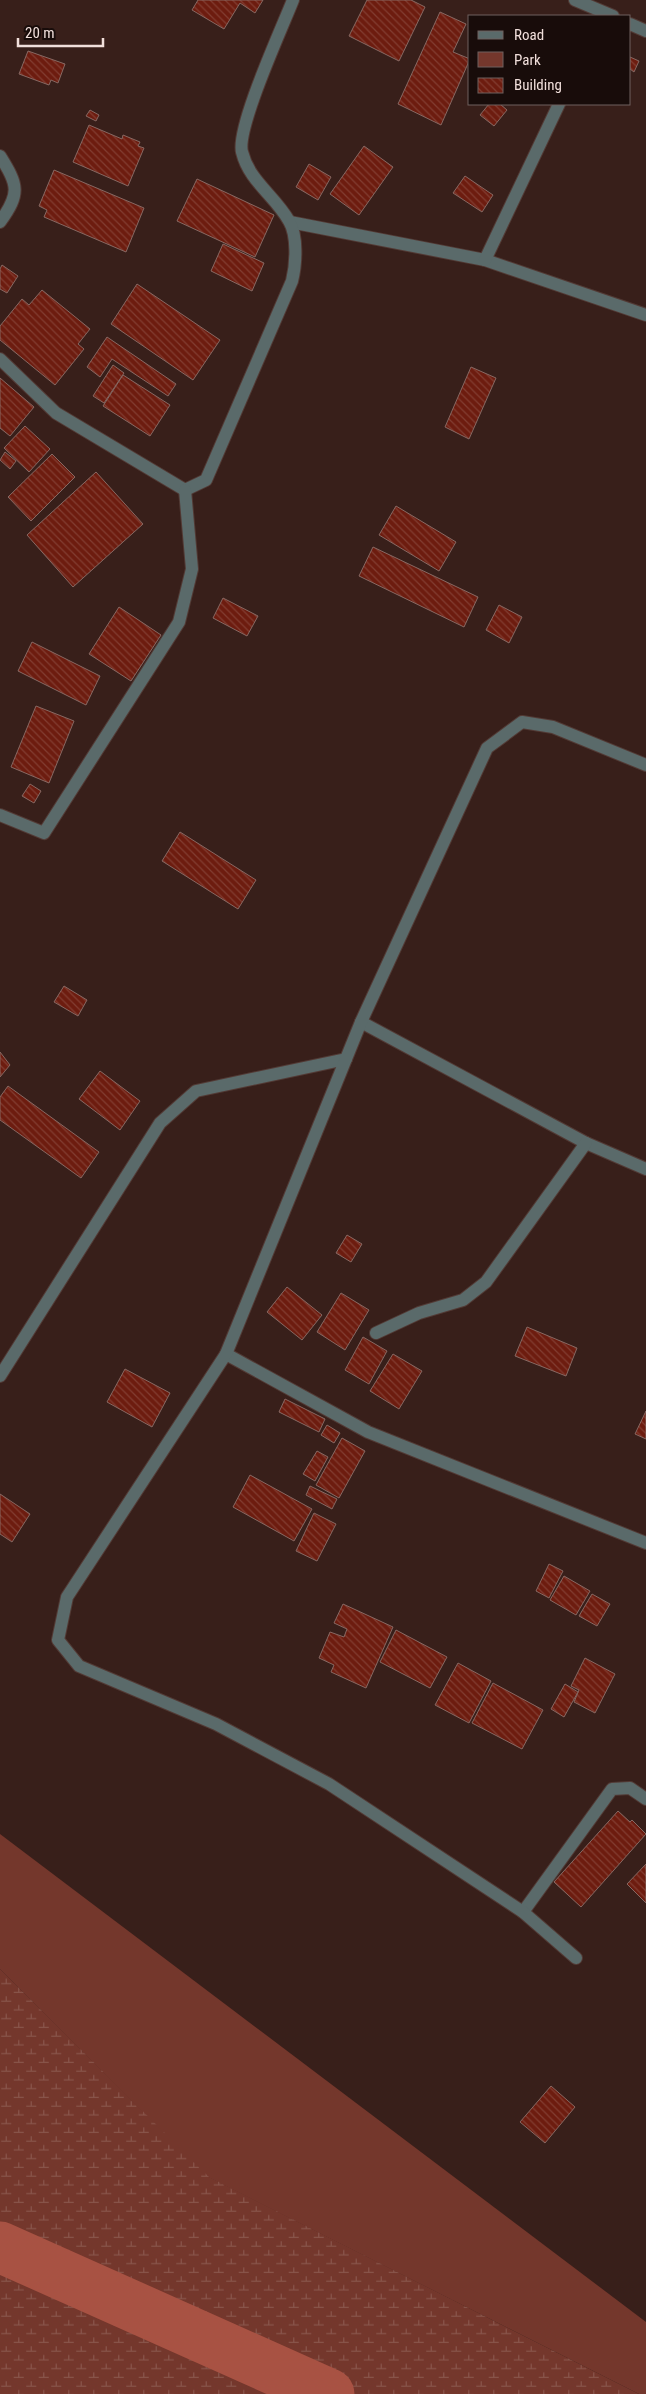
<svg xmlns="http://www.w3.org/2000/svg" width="646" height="2394" font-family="'Roboto Condensed',sans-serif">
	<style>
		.green { fill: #74372c }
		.wetland { fill: url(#wetland-marsh) }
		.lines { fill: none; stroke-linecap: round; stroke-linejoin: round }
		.river { stroke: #a85243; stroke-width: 51 }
		.building { fill: url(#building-back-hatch); stroke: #876862 }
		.minor-casing { stroke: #523a35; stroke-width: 14 }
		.tertiary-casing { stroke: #523a35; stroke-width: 14 }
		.minor { stroke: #5a6a6a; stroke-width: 12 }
		.tertiary { stroke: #5a6a6a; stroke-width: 12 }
	</style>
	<defs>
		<pattern id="wetland-marsh" width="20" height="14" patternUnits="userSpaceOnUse" patternTransform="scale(1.25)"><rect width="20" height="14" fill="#74372c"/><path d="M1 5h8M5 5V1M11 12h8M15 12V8" fill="none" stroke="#88544a"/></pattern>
		<pattern id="building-back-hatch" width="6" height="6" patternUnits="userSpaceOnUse" patternTransform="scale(1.25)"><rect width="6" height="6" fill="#6d1c0f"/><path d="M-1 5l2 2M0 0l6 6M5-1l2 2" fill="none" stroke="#823d31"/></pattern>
	</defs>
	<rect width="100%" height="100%" fill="#381f1a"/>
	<polygon class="green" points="0,1834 646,2322 646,2394 639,2394 208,2177 0,1969"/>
	<polygon class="wetland" points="0,1969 209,2177 639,2394 0,2394"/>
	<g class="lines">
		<polyline class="river" points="0,2247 329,2394"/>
	</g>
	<g class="building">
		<polygon points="198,0 263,0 255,13 240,3 224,29 192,10"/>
		<polygon points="367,0 411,0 425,7 399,61 349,36"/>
		<polygon points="440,12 466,24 453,52 470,59 441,125 398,104"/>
		<polygon points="28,51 65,64 58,83 51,80 49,85 19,74"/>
		<polygon points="630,57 639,61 634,72 630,69"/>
		<polygon points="489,104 500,104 507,110 494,126 480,115"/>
		<polygon points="90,110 99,115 96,121 86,116"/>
		<polygon points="89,125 122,139 123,135 140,142 138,146 144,148 128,186 73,162"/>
		<polygon points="364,146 393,167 359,215 330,194"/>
		<polygon points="309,164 331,177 318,200 296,187"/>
		<polygon points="54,170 144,208 126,252 44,217 47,210 39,206"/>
		<polygon points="465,176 493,195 482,212 453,193"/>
		<polygon points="197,179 274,215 255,257 177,221"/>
		<polygon points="223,244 264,263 252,291 211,271"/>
		<polygon points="2,265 18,276 7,293 0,289 0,269"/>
		<polygon points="137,284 220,340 193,380 111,324"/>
		<polygon points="42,290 90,329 78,344 84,349 55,385 0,340 0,326 22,299 29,305"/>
		<polygon points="107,337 176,384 168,396 112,359 100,377 87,367"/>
		<polygon points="113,365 124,373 104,403 93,396"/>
		<polygon points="471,367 496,378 469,439 445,427"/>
		<polygon points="123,375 170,405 150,436 103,406"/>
		<polygon points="0,378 34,407 10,436 0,428"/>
		<polygon points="25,426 50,449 29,472 4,448"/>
		<polygon points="5,452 16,461 10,469 0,460"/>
		<polygon points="52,454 75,477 31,521 8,497"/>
		<polygon points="96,472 143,524 73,587 27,535"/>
		<polygon points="396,506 456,542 439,571 379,535"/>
		<polygon points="373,547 478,597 464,627 359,576"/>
		<polygon points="223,598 258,616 247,636 213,618"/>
		<polygon points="499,605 522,617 509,643 486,630"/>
		<polygon points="119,607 161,635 131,681 89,654"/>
		<polygon points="32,642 100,676 86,705 18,671"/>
		<polygon points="36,706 74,721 49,783 11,767"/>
		<polygon points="30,784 41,791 34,803 22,796"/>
		<polygon points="180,832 256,880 238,909 162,861"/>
		<polygon points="64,986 87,1000 78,1016 54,1002"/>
		<polygon points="0,1052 10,1065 0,1077"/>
		<polygon points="100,1071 140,1101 120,1130 79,1099"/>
		<polygon points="8,1086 99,1152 81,1178 0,1120 0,1097"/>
		<polygon points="347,1235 362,1244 351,1262 336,1253"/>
		<polygon points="287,1287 322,1315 302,1340 267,1312"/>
		<polygon points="341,1293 369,1310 345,1350 317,1332"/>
		<polygon points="527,1327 577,1348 566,1376 515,1356"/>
		<polygon points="363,1337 387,1351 369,1384 345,1370"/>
		<polygon points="393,1354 422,1371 399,1409 370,1391"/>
		<polygon points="125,1369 170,1393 152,1427 107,1402"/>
		<polygon points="285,1399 325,1419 319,1432 279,1412"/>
		<polygon points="646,1411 646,1439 635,1434"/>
		<polygon points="327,1425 340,1433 334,1443 321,1435"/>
		<polygon points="342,1438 365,1451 339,1498 316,1485"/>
		<polygon points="317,1451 328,1457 315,1481 303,1474"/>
		<polygon points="250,1475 312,1509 294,1541 233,1507"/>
		<polygon points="310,1486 337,1499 332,1509 306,1495"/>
		<polygon points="0,1494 30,1514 12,1542 0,1534"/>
		<polygon points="314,1513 336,1524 317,1561 296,1551"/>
		<polygon points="549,1564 563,1571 549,1598 536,1591"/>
		<polygon points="564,1576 590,1591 576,1615 550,1600"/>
		<polygon points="592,1594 610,1604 597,1626 579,1616"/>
		<polygon points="343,1604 393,1627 366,1688 331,1672 334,1665 319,1658 330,1632 344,1637 347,1629 334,1623"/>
		<polygon points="396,1630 447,1657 430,1688 380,1662"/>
		<polygon points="585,1658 615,1674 595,1713 574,1702 579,1690 571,1686"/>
		<polygon points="458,1663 491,1681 469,1723 435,1705"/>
		<polygon points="493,1683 543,1710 522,1749 472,1723"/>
		<polygon points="565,1684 578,1692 564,1717 551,1709"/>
		<polygon points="618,1811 630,1822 632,1820 646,1834 581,1907 554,1882"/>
		<polygon points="646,1864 646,1903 627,1884"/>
		<polygon points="551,2086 575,2107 545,2143 520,2122"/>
	</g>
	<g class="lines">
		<g class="minor-casing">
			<g id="minor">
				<path d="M0,156c18,29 21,37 0,66"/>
				<polyline points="290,222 485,260 646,315"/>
				<polyline points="485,260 559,104"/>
				<path d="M0,359l56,54 129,77 21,-10 86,-199c4,-16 6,-45 -3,-60 -14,-25 -40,-40 -47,-69 -6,-24 40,-124 51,-152"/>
				<polyline points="0,815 44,833 179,622 192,569 185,490"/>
				<polyline points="361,1022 586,1143 646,1169"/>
				<polyline points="376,1333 419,1313 463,1300 486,1282 586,1143"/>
				<polyline points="226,1354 368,1432 646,1543"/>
				<polyline points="0,1376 160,1123 196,1091 346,1059"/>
				<polyline points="523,1912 612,1789 630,1788 646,1799"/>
				<polyline points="576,1958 523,1912 329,1784 216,1724 79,1666 58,1640 67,1597 226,1354 361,1022 487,748 522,722 553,727 646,765"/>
			</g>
		</g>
		<g class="tertiary-casing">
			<g id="tertiary">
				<polyline points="575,0 613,16"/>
				<polyline points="630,24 646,31"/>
			</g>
		</g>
		<use href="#minor" class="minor"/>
		<use href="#tertiary" class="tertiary"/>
	</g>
	<rect x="468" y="15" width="162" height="90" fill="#180c0a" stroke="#6f605e"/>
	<rect x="478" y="31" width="25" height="8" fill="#5a6a6a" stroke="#6f605e"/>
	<text x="514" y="40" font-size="15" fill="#f1dfdb">Road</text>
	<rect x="478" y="52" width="25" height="15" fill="#74372c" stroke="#6f605e"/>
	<text x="514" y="65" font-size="15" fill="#f1dfdb">Park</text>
	<rect x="478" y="78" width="25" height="15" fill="url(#building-back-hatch)" stroke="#6f605e"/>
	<text x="514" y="90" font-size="15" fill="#f1dfdb">Building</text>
	<path d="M18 38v8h85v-8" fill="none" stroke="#f1dfdb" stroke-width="2.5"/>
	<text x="25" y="38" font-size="15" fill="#f1dfdb" stroke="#180c0a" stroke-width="4" paint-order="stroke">20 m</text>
</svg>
